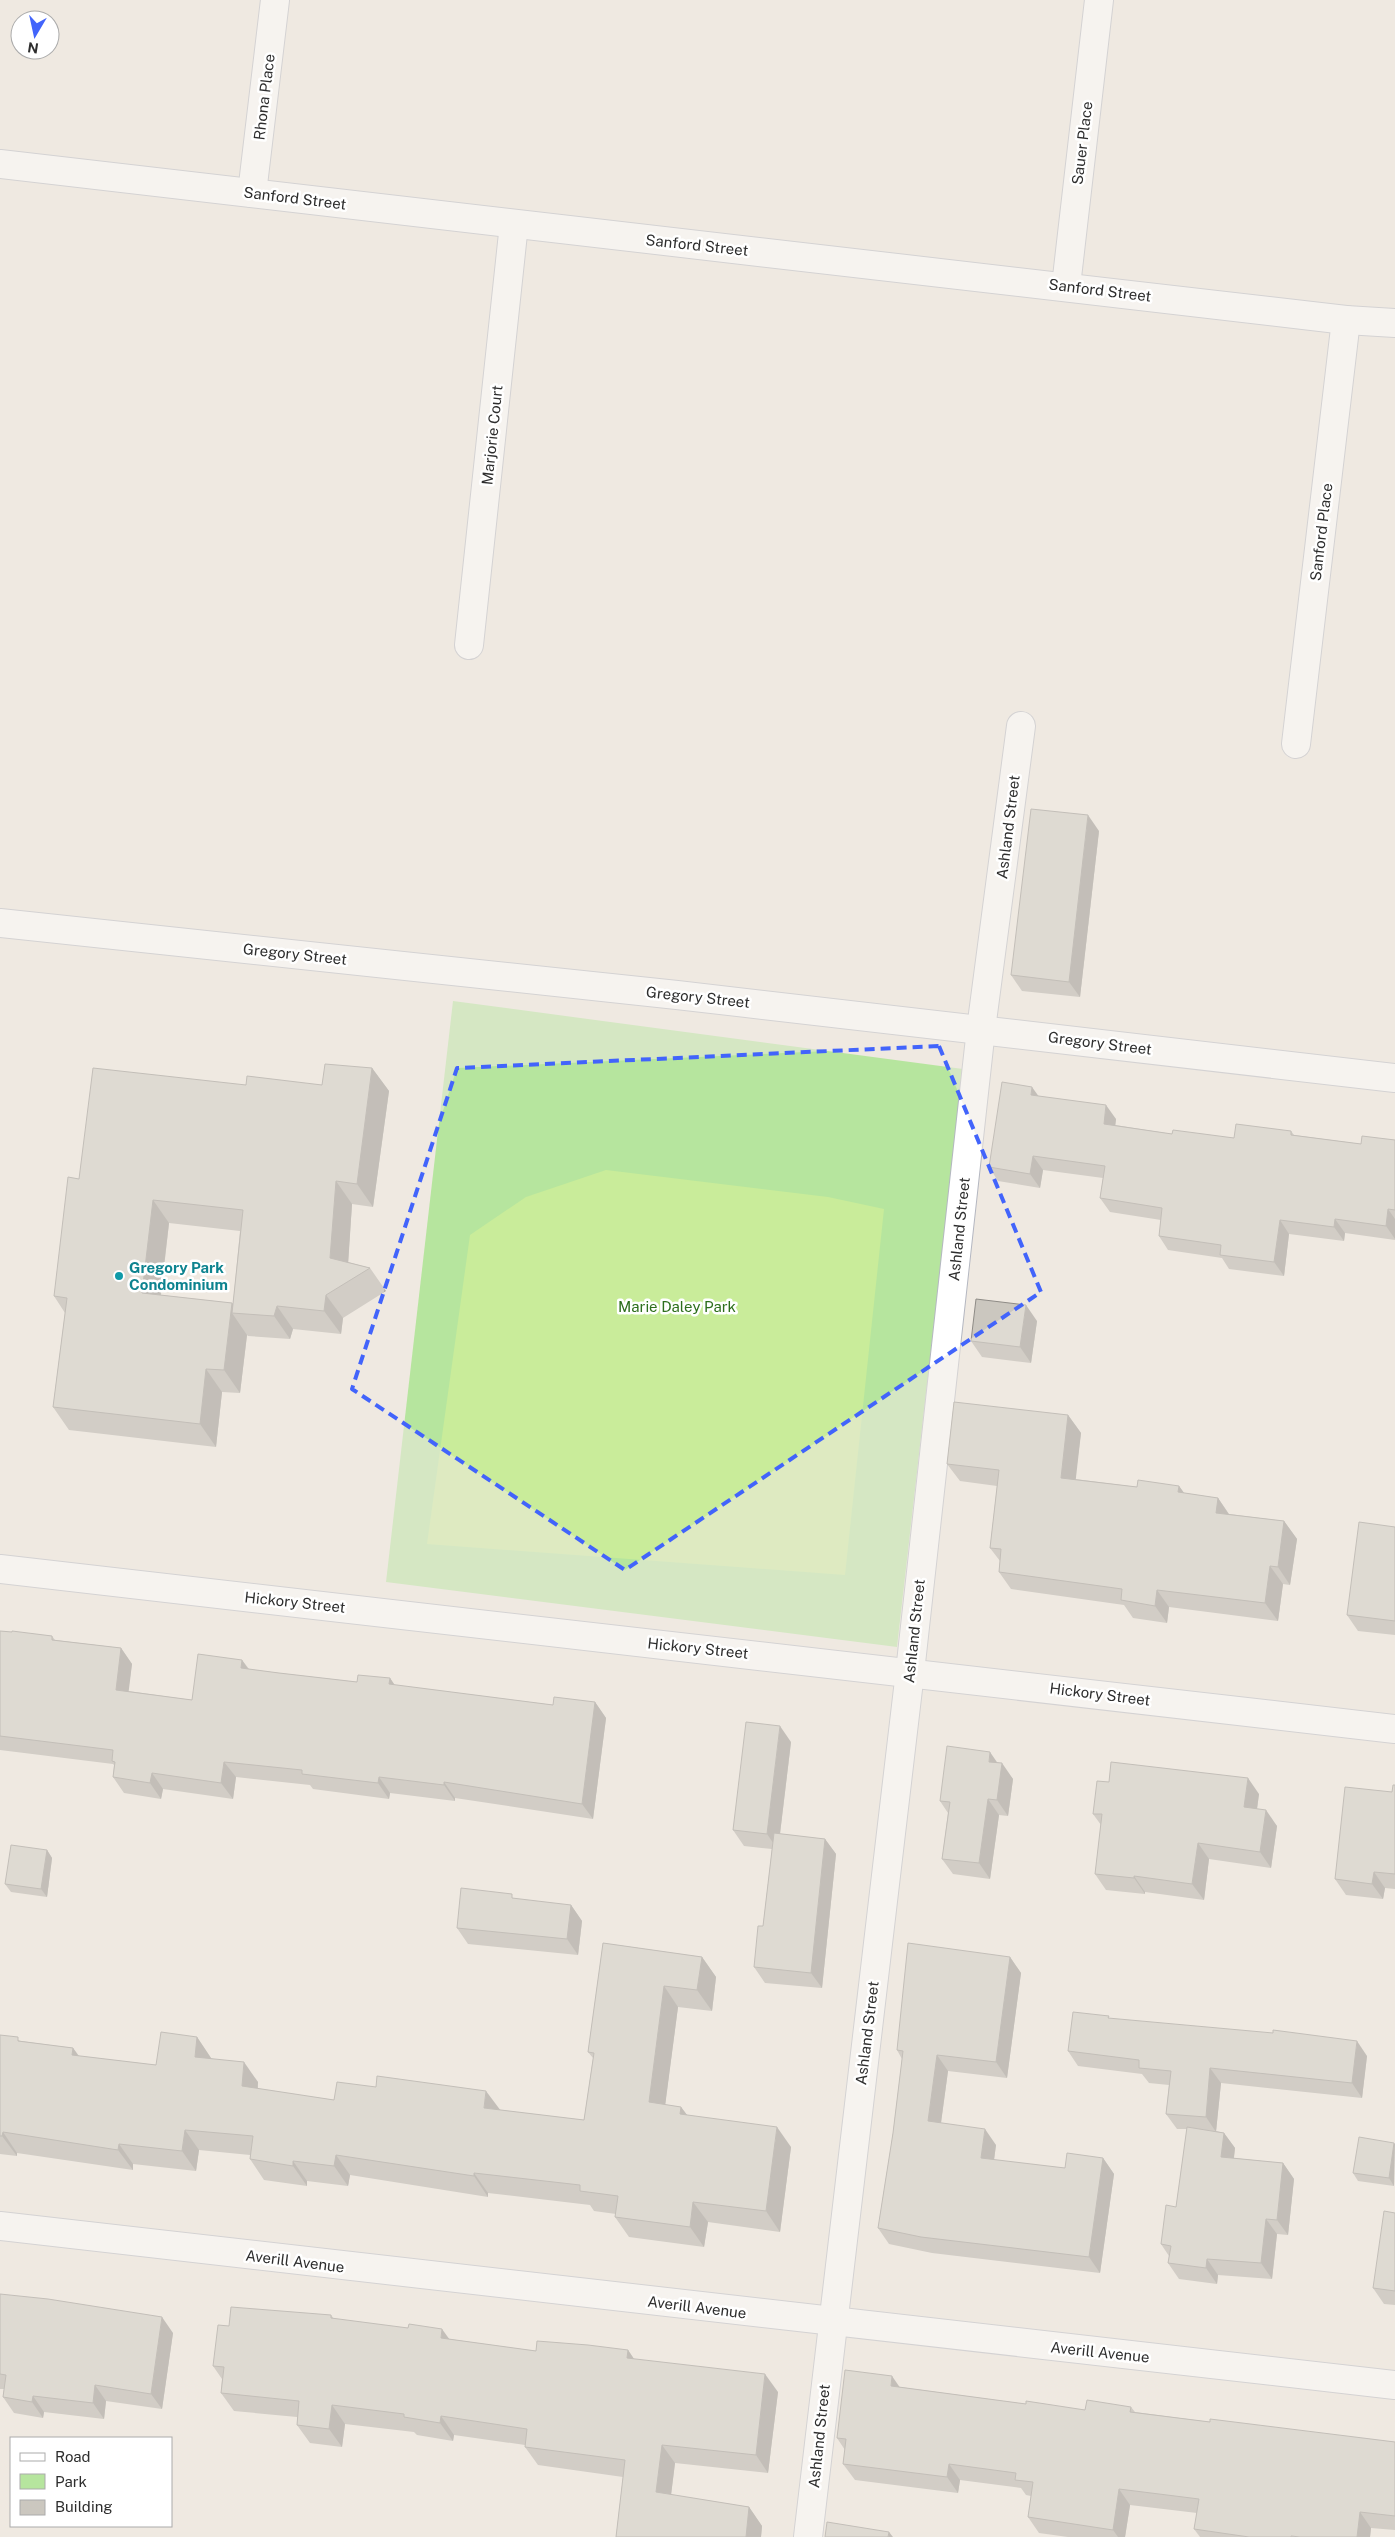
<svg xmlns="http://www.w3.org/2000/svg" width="1395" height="2537" font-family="'Public Sans',sans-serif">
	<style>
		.green { fill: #b6e59e }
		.pitch { fill: #c9ec9a }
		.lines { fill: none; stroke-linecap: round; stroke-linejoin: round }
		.minor-casing { stroke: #b4b7c1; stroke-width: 30 }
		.tertiary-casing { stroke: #b4b7c1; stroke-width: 30 }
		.minor { stroke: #fff; stroke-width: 28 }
		.tertiary { stroke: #fff; stroke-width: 28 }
		.wall { fill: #afaba4; fill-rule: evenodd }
		.shaded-wall { fill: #8e8b86 }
		.building { fill: #cbc7bf; stroke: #8e8b86 }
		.marked { fill: none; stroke: #4264fb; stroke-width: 4; stroke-dasharray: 10 6; stroke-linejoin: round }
		.culture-dot { fill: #0f9aa8; stroke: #fff; stroke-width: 2 }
		.labels { text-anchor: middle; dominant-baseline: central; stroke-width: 5; stroke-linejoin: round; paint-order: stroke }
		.street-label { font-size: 15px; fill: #2e2e2e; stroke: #fff }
		.culture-label { font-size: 15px; font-weight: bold; fill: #0d838f; stroke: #fff; text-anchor: start }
		.park-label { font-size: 15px; fill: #2c6e1b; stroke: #fff }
	</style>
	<rect width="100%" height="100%" fill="#efe9e1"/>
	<polygon class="green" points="453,1001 963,1069 897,1647 386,1582"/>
	<polygon class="pitch" points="606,1170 828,1197 884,1209 845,1575 427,1544 470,1235 526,1197"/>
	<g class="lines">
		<g class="minor-casing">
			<g id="minor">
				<polyline points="0,164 1346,320 1395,323"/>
				<polyline points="252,193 275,0"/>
				<polyline points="1066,286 1099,0"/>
				<polyline points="469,645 514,224"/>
				<polyline points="1296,744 1346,320"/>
				<polyline points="0,1569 1395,1729"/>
				<polyline points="808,2537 910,1672 981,1029 1021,726"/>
			</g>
		</g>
		<g class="tertiary-casing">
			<g id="tertiary">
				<polyline points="0,923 677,995 1395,1078"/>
				<polyline points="0,2226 1395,2385"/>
			</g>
		</g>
		<use href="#minor" class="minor"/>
		<use href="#tertiary" class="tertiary"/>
	</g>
	<g class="wall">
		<polygon points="1099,831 1080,997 1022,991 1011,975"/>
		<path d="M372,1068l17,23 -16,116 -21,-3 -4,58 22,6 16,23 -43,27 -2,16 -48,-5 -3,10 -42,-3 -1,-1 -7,58 -18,-1 -6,55 -147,-17 -16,-23 12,-94 -11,-17 25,-117 167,-94h76zM169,1223l71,8 -7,73 -1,-1 -71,-8z"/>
		<polygon points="1038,1096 1116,1119 1115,1125 1172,1134 1234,1138 1291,1131 1294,1135 1361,1144 1395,1140 1395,1240 1345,1233 1344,1241 1289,1234 1284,1276 1229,1269 1222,1258 1168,1250 1159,1236 1161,1220 1110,1212 1100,1198 1103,1178 1043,1170 1040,1188 998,1181 989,1167"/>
		<polygon points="1037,1321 1031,1363 982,1357 971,1341"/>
		<polygon points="1068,1415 1081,1433 1075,1479 1137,1487 1179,1486 1184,1493 1218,1498 1229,1514 1284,1521 1297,1539 1290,1585 1283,1584 1278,1621 1169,1607 1167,1623 1133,1618 1124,1605 1011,1589 999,1572 1000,1561 990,1548 997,1486 960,1481 947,1464"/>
		<polygon points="1395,1527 1395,1635 1358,1631 1347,1615"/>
		<polygon points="0,1631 52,1636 55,1640 121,1648 132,1664 128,1691 192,1700 242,1660 249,1669 279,1673 357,1682 390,1678 394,1685 553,1705 595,1702 606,1718 593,1819 455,1798 455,1801 390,1793 389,1799 313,1789 310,1785 236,1777 233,1799 163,1789 161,1799 124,1793 113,1777 114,1765 113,1764 0,1750"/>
		<polygon points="791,1742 780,1834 825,1839 836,1854 822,1988 765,1983 754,1967 763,1926 772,1849 744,1846 733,1830"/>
		<polygon points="998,1762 1013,1779 1008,1816 999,1815 990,1879 953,1874 942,1859 948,1813 940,1801"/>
		<polygon points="1395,1785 1395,1889 1385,1888 1383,1899 1346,1895 1335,1879 1392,1792"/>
		<polygon points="1259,1794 1257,1809 1277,1826 1271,1868 1209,1859 1204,1900 1145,1892 1145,1894 1106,1890 1095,1874 1101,1825 1093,1814"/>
		<polygon points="47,1850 52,1858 47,1897 11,1892 5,1884"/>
		<polygon points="571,1905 582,1921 578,1955 468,1944 457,1928"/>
		<polygon points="603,1943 702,1957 716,1977 712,2011 678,2007 665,2105 681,2107 687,2115 791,2147 780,2232 708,2222 704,2247 629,2237 615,2217 616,2214 594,2211 590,2205 488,2193 488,2197 350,2175 348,2186 307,2181 307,2186 264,2180 250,2159 250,2155 199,2150 196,2171 133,2164 133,2170 17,2153 17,2156 0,2154 0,2035 21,2041 73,2048 79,2056 156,2065 197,2037 211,2058 258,2082 258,2089 334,2100 500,2110 584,2120 593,2058 588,2052"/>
		<polygon points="1010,1957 1021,1973 1007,2078 948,2071 941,2123 996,2145 994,2160 1065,2168 1103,2158 1114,2174 1100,2273 932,2253 889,2244 878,2228 893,2133 902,2059 897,2050"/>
		<polygon points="1110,2019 1367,2056 1362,2098 1221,2083 1216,2131 1224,2133 1235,2148 1234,2158 1283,2163 1294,2179 1288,2235 1277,2234 1272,2279 1218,2275 1217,2284 1179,2279 1168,2263 1169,2256 1161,2244 1176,2207 1187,2129 1177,2129 1166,2114 1169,2085 1149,2083 1142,2074 1078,2066 1068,2051"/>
		<polygon points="1394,2143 1394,2186 1358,2181 1353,2173"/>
		<polygon points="1395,2213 1395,2305 1384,2304 1373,2288"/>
		<polygon points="0,2294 173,2333 162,2409 106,2401 104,2419 44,2412 43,2418 14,2413 3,2397 4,2389 0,2389"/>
		<polygon points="331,2315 334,2319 449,2339 536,2351 628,2350 634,2359 778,2392 768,2473 675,2463 671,2495 749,2507 762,2526 761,2537 616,2537 623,2477 538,2465 525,2447 525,2445 454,2435 453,2441 417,2435 414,2432 345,2424 342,2447 310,2443 297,2425 297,2417 234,2411 221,2393 222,2379 213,2366 229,2326"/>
		<polygon points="900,2387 1026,2404 1085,2410 1131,2407 1135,2412 1210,2422 1395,2442 1395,2530 1371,2528 1370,2537 1200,2537 1194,2529 1197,2513 1130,2505 1125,2537 1068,2537 1039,2533 1028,2517 1031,2496 1026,2495 1021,2488 960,2480 958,2493 855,2480 843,2464 845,2450 837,2438"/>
	</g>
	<g class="shaded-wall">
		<polygon points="1088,815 1099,831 1080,997 1069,982"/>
		<polygon points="372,1068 389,1091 373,1207 357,1184"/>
		<polygon points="1032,1087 1042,1101 1031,1095"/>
		<polygon points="1106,1105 1116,1119 1114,1138 1104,1124"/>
		<polygon points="1033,1156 1043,1170 1040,1188 1030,1174"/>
		<polygon points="336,1181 352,1204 347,1281 330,1258"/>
		<polygon points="153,1200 169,1223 158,1316 142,1293"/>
		<polygon points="1388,1209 1395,1219 1395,1239 1386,1226"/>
		<polygon points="1335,1219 1345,1233 1344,1241 1334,1227"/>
		<polygon points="1280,1220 1289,1234 1284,1276 1274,1262"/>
		<polygon points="326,1295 343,1318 341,1334 324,1311"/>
		<polygon points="232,1303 239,1313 232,1313 247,1335 240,1393 224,1370"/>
		<polygon points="1026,1305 1037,1321 1031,1363 1020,1347"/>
		<polygon points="277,1306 293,1329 290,1339 274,1316"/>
		<polygon points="206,1369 222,1392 216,1447 200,1424"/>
		<polygon points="1068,1415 1081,1433 1074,1495 1061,1478"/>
		<polygon points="1179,1486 1192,1504 1178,1492"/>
		<polygon points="1218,1498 1230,1516 1216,1513"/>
		<polygon points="1284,1521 1297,1539 1290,1585 1278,1567"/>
		<polygon points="1270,1566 1283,1584 1278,1621 1265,1603"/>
		<polygon points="1157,1590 1169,1607 1167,1623 1155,1606"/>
		<polygon points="121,1648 132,1664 127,1705 116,1690"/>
		<polygon points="242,1660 253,1676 241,1668"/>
		<polygon points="390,1678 401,1694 389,1684"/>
		<polygon points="595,1702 606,1718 593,1819 582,1804"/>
		<polygon points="780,1726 791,1742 778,1850 767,1834"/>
		<polygon points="990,1752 1001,1768 1002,1763 1013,1779 1008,1816 997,1800 989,1762"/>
		<polygon points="224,1762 236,1777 233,1799 221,1783"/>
		<polygon points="152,1773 163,1789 161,1799 150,1783"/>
		<polygon points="379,1777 390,1793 389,1799 378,1783"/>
		<polygon points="1248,1778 1259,1794 1255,1823 1244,1807"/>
		<polygon points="444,1782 455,1798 455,1801 444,1785"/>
		<polygon points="988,1799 999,1815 990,1879 979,1863"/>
		<polygon points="1266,1810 1277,1826 1271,1868 1260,1852"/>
		<polygon points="825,1839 836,1854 822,1988 811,1973"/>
		<polygon points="1198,1843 1209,1859 1204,1900 1192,1884"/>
		<polygon points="47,1850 52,1858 47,1897 41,1889"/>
		<polygon points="1374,1872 1385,1888 1383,1899 1372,1884"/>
		<polygon points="1134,1876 1145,1892 1145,1894 1134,1878"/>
		<polygon points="571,1905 582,1921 578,1955 567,1939"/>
		<polygon points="702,1957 716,1977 712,2011 697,1990"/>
		<polygon points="1010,1957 1021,1973 1007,2078 996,2062"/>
		<polygon points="664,1986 678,2007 663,2122 649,2102"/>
		<polygon points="197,2037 211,2058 209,2077 195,2057"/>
		<polygon points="1357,2041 1367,2056 1362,2098 1352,2083"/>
		<polygon points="73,2048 87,2068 72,2055"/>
		<polygon points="937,2055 948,2071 939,2137 928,2121"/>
		<polygon points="244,2062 258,2082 256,2107 242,2086"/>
		<polygon points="1210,2068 1221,2083 1216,2132 1206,2117"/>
		<polygon points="486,2091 501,2111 484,2108"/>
		<polygon points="681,2107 696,2127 680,2114"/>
		<polygon points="777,2127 791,2147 780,2232 766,2211"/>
		<polygon points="985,2129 996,2145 992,2174 981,2158"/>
		<polygon points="185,2130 199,2150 196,2171 182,2151"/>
		<polygon points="3,2132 17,2153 17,2156 2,2136"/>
		<polygon points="1224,2133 1235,2148 1232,2172 1221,2157"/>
		<polygon points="1394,2143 1395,2144 1394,2186 1389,2178"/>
		<polygon points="119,2144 133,2164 133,2170 118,2150"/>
		<polygon points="336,2155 350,2175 348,2186 334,2166"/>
		<polygon points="1103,2158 1114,2174 1100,2273 1089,2257"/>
		<polygon points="293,2161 307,2181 307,2186 293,2166"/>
		<polygon points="1283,2163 1294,2179 1288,2235 1277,2220"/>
		<polygon points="474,2173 488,2193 488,2197 474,2176"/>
		<polygon points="693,2202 708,2222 704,2247 690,2227"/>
		<polygon points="1266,2219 1277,2234 1272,2279 1261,2263"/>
		<polygon points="1207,2259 1218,2275 1217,2284 1206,2268"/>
		<polygon points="162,2317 173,2333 162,2409 151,2394"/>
		<polygon points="442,2329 455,2347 441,2338"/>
		<polygon points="628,2350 640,2368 627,2358"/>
		<polygon points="765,2374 778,2392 768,2473 756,2455"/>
		<polygon points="892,2376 903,2392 891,2386"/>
		<polygon points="95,2385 106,2401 104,2419 93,2403"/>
		<polygon points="33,2396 44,2412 43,2418 32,2402"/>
		<polygon points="332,2405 345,2424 342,2447 329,2429"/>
		<polygon points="441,2416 454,2435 453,2441 440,2423"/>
		<polygon points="662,2445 675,2463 669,2511 656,2492"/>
		<polygon points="949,2464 960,2480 958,2493 947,2477"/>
		<polygon points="1119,2489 1130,2505 1125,2537 1118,2537 1113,2530"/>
		<polygon points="749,2507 762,2526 761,2537 746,2537"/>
		<polygon points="1360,2512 1371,2528 1370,2537 1357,2537"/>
		<polygon points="889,2532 893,2537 888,2537"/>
	</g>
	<g class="building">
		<polygon points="1031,809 1088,815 1069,982 1011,975"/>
		<polygon points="325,1064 372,1068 357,1184 336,1181 330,1258 370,1268 326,1295 324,1311 277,1306 274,1316 232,1313 243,1210 153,1200 142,1293 232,1303 224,1370 206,1369 200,1424 53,1407 67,1298 54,1296 68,1177 79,1179 93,1068 246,1085 247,1076 322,1085"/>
		<polygon points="1002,1082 1032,1087 1031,1095 1106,1105 1104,1124 1172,1134 1173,1130 1234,1138 1236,1124 1291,1131 1291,1135 1361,1144 1362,1136 1395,1140 1395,1210 1388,1209 1386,1226 1335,1219 1334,1227 1280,1220 1274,1262 1220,1255 1221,1245 1159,1236 1162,1208 1100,1198 1105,1166 1033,1156 1030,1174 989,1167"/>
		<polygon points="976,1299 1026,1305 1020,1347 971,1341"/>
		<polygon points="954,1402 1068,1415 1061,1478 1137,1487 1138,1480 1179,1486 1178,1492 1218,1498 1216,1513 1284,1521 1278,1567 1270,1566 1265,1603 1157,1590 1155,1606 1121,1600 1122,1589 999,1572 1001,1549 990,1548 999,1470 947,1464"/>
		<polygon points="1359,1522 1395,1527 1395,1621 1347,1615"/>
		<polygon points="0,1631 12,1632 12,1631 52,1636 52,1640 121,1648 116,1690 192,1700 198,1654 242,1660 241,1668 279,1673 357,1682 358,1675 390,1678 389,1684 553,1705 554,1697 595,1702 582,1804 444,1782 444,1785 379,1777 378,1783 302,1774 302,1770 224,1762 221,1783 152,1773 150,1783 113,1777 115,1762 112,1761 113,1750 0,1736"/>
		<polygon points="746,1722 780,1726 767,1834 733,1830"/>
		<polygon points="947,1746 990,1752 989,1762 1002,1763 997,1800 988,1799 979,1863 942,1859 950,1802 940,1801"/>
		<polygon points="1111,1762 1248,1778 1244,1807 1266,1810 1260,1852 1198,1843 1192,1884 1134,1876 1134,1878 1095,1874 1102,1814 1093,1814 1097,1781 1109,1782"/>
		<polygon points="1393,1785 1395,1785 1395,1874 1374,1872 1372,1884 1335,1879 1345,1787 1392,1792"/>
		<polygon points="774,1833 825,1839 811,1973 754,1967 758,1926 763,1926"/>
		<polygon points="11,1845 47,1850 41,1889 5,1884"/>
		<polygon points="461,1888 512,1894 512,1898 571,1905 567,1939 457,1928"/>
		<polygon points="603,1943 702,1957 697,1990 664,1986 649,2102 681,2107 680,2114 777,2127 766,2211 693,2202 690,2227 615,2217 618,2196 580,2191 580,2185 474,2173 474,2176 336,2155 334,2166 293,2161 293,2166 250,2159 253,2136 185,2130 182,2151 119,2144 118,2150 3,2132 2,2136 0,2136 0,2035 18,2037 18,2041 73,2048 72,2055 156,2065 161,2032 197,2037 195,2057 244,2062 242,2086 334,2100 337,2082 376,2087 377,2076 486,2091 484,2108 584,2120 594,2053 588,2052"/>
		<polygon points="908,1943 1010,1957 996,2062 937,2055 928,2121 985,2129 981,2158 1065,2168 1067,2153 1103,2158 1089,2257 921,2237 878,2228 893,2133 903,2051 897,2050"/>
		<polygon points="1073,2012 1109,2016 1108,2018 1273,2033 1273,2030 1357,2041 1352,2083 1210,2068 1206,2117 1166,2114 1171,2071 1139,2068 1139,2060 1068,2051"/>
		<polygon points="1187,2127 1224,2133 1221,2157 1283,2163 1277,2220 1266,2219 1261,2263 1207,2259 1206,2268 1168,2263 1171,2246 1161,2244 1166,2205 1176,2207"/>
		<polygon points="1359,2137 1394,2143 1389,2178 1353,2173"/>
		<polygon points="1384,2211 1395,2213 1395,2291 1373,2288"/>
		<polygon points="0,2294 48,2299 162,2317 151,2394 95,2385 93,2403 33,2396 32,2402 3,2397 6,2375 0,2374"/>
		<polygon points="231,2307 331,2315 331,2318 408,2328 409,2324 442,2329 441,2338 536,2351 537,2341 588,2345 628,2350 627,2358 765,2374 756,2455 662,2445 656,2492 749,2507 746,2537 616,2537 625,2460 525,2447 527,2429 441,2416 440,2423 404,2417 404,2414 332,2405 329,2429 297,2425 299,2401 221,2393 224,2367 213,2366 218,2325 229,2326"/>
		<polygon points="845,2370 892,2376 891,2386 1026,2404 1026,2401 1085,2410 1087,2400 1131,2407 1130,2412 1210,2422 1210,2419 1395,2442 1395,2516 1360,2512 1357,2537 1300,2537 1291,2536 1291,2537 1249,2537 1194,2529 1199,2499 1119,2489 1113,2530 1028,2517 1033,2482 1015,2480 1016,2473 949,2464 947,2477 843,2464 846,2439 837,2438"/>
		<polygon points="827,2522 889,2532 888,2537 825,2537"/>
	</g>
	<path d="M0 0H1395V2537H0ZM939,1046l102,246 -416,278 -273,-181 105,-321z" fill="#efe9e1" fill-opacity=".55" fill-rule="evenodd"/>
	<path class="marked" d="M939,1046l102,246 -416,278 -273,-181 105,-321z"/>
	<circle class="culture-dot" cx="119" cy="1276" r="5"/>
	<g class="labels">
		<g class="street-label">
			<text transform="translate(264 97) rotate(-83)">Rhona Place</text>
			<text transform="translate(1082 143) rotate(-83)">Sauer Place</text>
			<text transform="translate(295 198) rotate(7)">Sanford Street</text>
			<text transform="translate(697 245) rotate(6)">Sanford Street</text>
			<text transform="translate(1100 290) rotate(7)">Sanford Street</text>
			<text transform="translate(492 435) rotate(-84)">Marjorie Court</text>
			<text transform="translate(1321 532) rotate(-83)">Sanford Place</text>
			<text transform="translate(1008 827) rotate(-83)">Ashland Street</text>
			<text transform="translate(295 954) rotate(6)">Gregory Street</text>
			<text transform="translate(698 997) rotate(6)">Gregory Street</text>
			<text transform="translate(1100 1043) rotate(7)">Gregory Street</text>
			<text transform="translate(959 1229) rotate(-84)">Ashland Street</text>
			<text transform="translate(295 1602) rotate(6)">Hickory Street</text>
			<text transform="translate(914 1631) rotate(-84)">Ashland Street</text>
			<text transform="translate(698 1648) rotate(6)">Hickory Street</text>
			<text transform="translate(1100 1694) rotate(7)">Hickory Street</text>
			<text transform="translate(867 2033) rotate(-83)">Ashland Street</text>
			<text transform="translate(295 2261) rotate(7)">Averill Avenue</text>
			<text transform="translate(697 2307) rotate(7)">Averill Avenue</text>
			<text transform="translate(1100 2352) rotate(6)">Averill Avenue</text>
			<text transform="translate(819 2436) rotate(-84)">Ashland Street</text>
		</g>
		<g class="culture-label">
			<text x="129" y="1267">Gregory Park<tspan x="129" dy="17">Condominium</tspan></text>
		</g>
		<g class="park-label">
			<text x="677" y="1306">Marie Daley Park</text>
		</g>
	</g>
	<rect x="10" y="2437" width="162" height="90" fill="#ffffff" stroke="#ababab"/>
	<rect x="20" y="2453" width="25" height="8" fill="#ffffff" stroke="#ababab"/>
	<text x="55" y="2462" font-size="15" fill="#2e2e2e">Road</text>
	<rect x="20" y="2474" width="25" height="15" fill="#b6e59e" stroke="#ababab"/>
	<text x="55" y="2487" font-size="15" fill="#2e2e2e">Park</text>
	<rect x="20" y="2500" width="25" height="15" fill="#cbc7bf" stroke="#ababab"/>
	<text x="55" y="2512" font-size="15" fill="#2e2e2e">Building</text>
	<g transform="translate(35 35) rotate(189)"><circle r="24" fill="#ffffff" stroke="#ababab"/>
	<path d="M0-4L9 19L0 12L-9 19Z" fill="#4264fb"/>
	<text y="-8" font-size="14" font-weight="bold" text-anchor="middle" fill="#2e2e2e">N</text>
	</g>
</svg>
